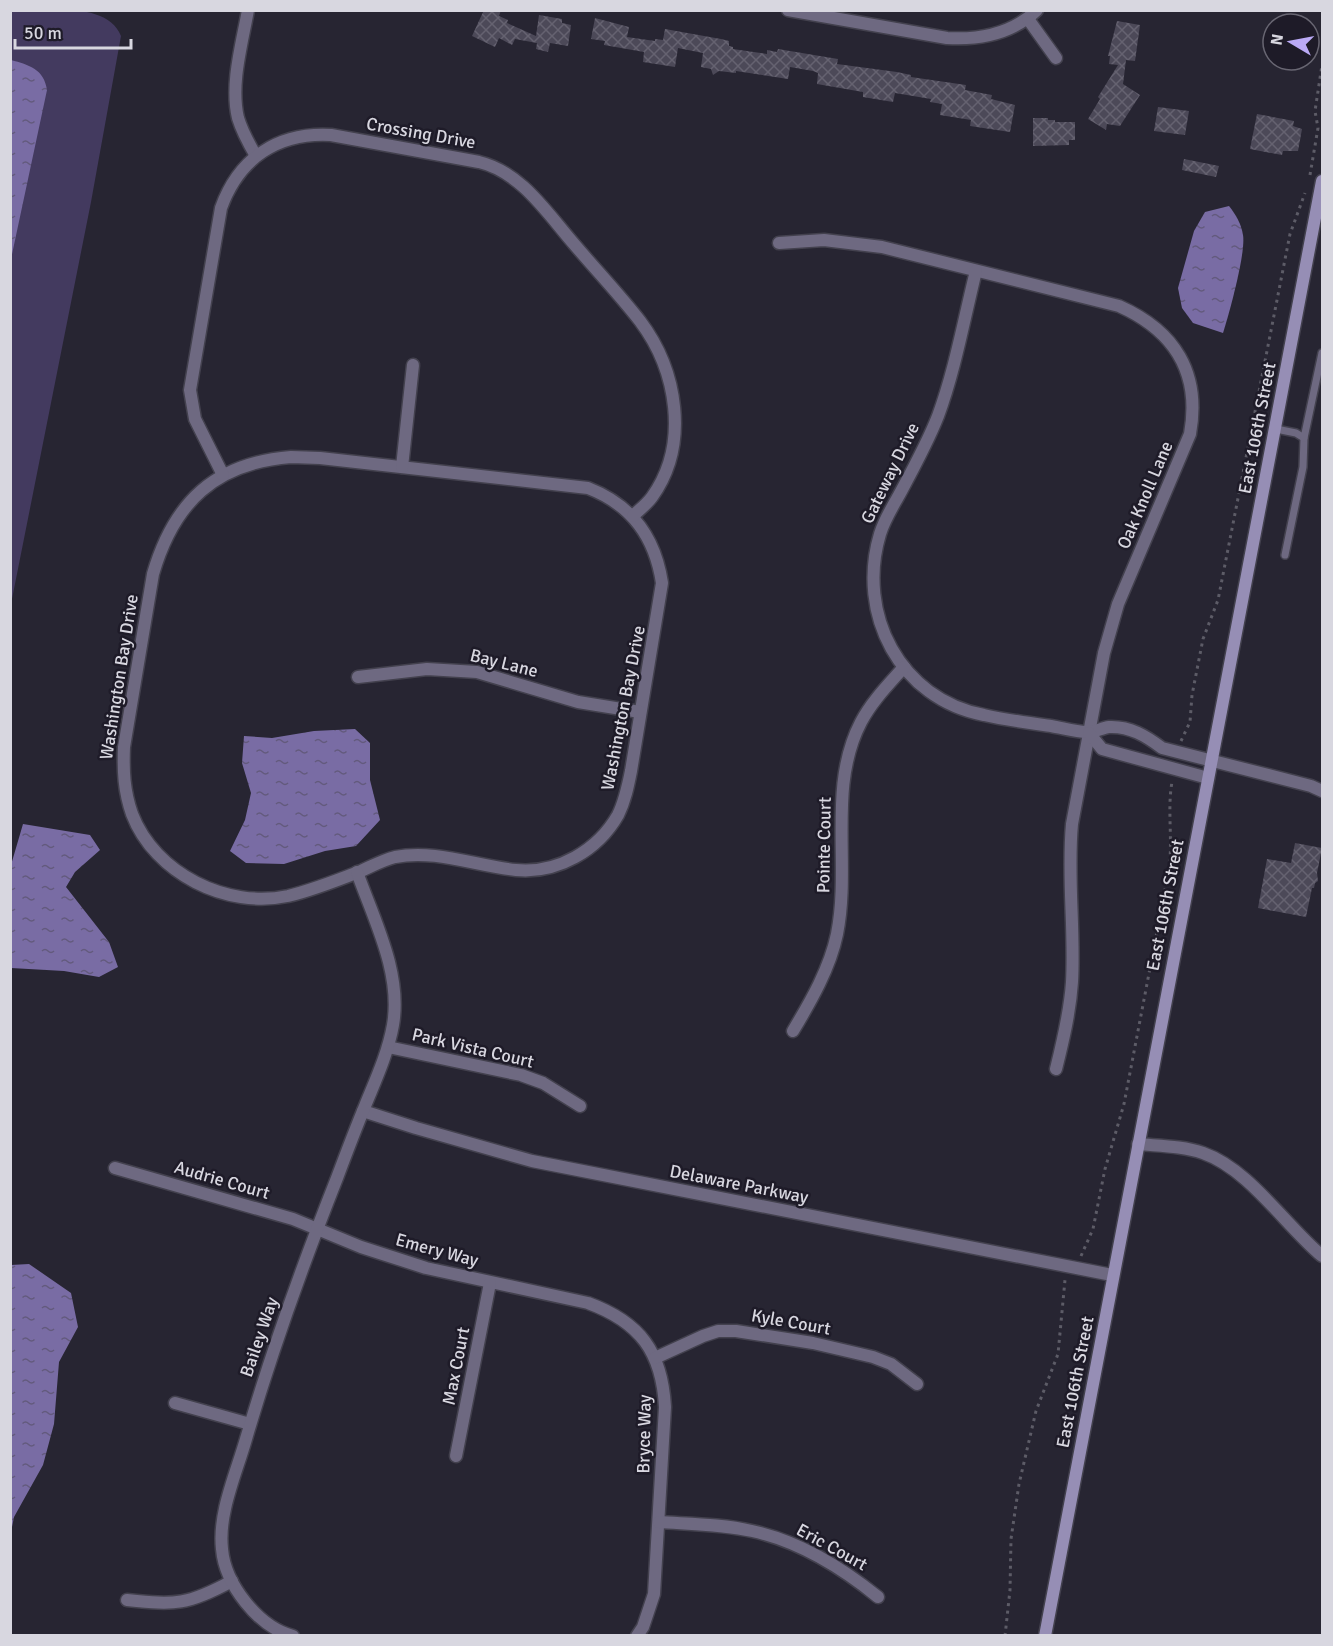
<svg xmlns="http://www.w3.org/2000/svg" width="1333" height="1646" font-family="Signika,sans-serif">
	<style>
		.park { fill: #433a5f }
		.water { fill: url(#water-ripples) }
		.building { fill: url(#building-cross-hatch) }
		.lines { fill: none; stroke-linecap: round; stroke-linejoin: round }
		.service-casing { stroke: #43414e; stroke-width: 10 }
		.minor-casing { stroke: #43414e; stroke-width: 15 }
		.secondary-casing { stroke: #43414e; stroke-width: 15 }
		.path { stroke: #5d5c67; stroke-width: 3; stroke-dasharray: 3 4.5; stroke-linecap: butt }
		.service { stroke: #6e6981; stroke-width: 7 }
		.minor { stroke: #6e6981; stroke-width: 12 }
		.secondary { stroke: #968eb5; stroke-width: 12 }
		.labels { text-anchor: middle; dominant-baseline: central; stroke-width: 5; stroke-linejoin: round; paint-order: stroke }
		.street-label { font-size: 18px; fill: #d8d7e0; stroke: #1e1b28 }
	</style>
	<defs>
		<pattern id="water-ripples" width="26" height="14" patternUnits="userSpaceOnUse" patternTransform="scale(1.5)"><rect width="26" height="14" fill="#796ca4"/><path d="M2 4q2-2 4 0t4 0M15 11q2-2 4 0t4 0" fill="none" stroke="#635a7d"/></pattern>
		<pattern id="building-cross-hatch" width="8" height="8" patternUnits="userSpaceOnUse" patternTransform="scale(1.5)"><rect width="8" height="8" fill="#4c4958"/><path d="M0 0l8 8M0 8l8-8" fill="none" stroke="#656270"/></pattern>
	</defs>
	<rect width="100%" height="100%" fill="#272532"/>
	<path class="park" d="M11,11c32,0 96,-11 110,25l-30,166 -80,402z"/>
	<g class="water">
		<path d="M11,60c18,5 33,9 36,30l-36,169z"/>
		<path d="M1229,206c7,9 12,17 14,29 3,18 -14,79 -20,98l-30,-10 -11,-15 -4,-20 16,-57 11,-19z"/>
		<polygon points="355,729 370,743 370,780 380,820 356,846 325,851 284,864 246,863 230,851 245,820 251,793 242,763 244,736 272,738 314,731"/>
		<polygon points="23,824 90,835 100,850 75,872 66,887 109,942 118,967 99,977 64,971 11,968 11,865"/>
		<polygon points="29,1264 71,1293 78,1327 59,1362 54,1424 43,1465 14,1517 11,1532 11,1265"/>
	</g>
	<g class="building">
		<polygon points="484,10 501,10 499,16 508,20 507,23 536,36 539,15 562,19 562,23 571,25 568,46 550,43 548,52 536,49 537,43 515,39 512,45 499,38 495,47 472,36"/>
		<polygon points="595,18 629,27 627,37 655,41 655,39 663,40 665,29 721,39 729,41 729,46 733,47 733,49 767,54 767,50 777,52 778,49 838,59 837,64 897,72 911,75 911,77 966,85 965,90 992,95 991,99 1015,105 1010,132 970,126 971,120 940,115 942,104 930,102 931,99 895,93 893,102 863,97 863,92 817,84 818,73 813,71 790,67 788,79 736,71 736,73 719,71 713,75 711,69 701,67 703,53 678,48 675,67 643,62 644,52 604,45 605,41 591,39"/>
		<polygon points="1117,21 1140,25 1135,61 1126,60 1123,84 1140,95 1120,126 1107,124 1106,130 1088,119 1100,99 1098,97 1118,65 1109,64 1110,56 1108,56"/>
		<polygon points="1158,107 1189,111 1185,135 1154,131"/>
		<polygon points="1257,114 1294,121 1293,126 1302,129 1298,151 1283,151 1282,155 1250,149"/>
		<polygon points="1033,118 1048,118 1048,120 1055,120 1055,122 1075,122 1075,140 1069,140 1069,145 1033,146"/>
		<polygon points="1184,159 1219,166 1216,177 1182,170"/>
		<polygon points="1295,843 1322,848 1317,873 1318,881 1315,883 1314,888 1312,888 1306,917 1258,908 1267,859 1291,863"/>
	</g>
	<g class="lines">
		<g class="service-casing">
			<g id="service">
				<polyline points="1276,429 1296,433 1304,438 1303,467 1285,555"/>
				<polyline points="1304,438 1322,353"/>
			</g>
		</g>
		<g class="minor-casing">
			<g id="minor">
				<path d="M248,10c-6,34 -18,74 -10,108 4,13 11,26 18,38"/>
				<path d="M788,10l159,28c33,2 65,-4 90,-28"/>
				<polyline points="1028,19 1056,58"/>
				<path d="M779,243l45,-3 58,7 237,59c56,25 82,67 71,128l-72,170 -14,49 -32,171c-5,53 3,105 0,158 -2,30 -9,59 -16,87"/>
				<path d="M976,271c-12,48 -21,99 -38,145 -11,28 -26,55 -40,81 -7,12 -14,24 -18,37 -24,80 20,165 104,181 22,5 45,8 67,11 12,2 24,6 36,6 7,1 14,-4 22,-5 21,-1 37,9 53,21l149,38 11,5"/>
				<path d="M291,457l29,1 268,30c44,17 67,49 74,95l-31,188c-3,15 -6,30 -13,44 -20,35 -60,59 -102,55 -40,-4 -81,-21 -121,-13 -12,3 -23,9 -34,14 -23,9 -48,19 -73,25 -61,13 -133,-22 -156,-82 -8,-23 -9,-43 -8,-67l29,-173c21,-72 62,-111 138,-117z"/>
				<polyline points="402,467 413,365"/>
				<path d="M223,475l-28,-56 -5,-29 31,-182c18,-50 57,-76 110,-73l148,27c42,10 68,51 95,82 22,26 45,50 66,77 37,49 50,123 12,176 -5,7 -13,13 -19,19"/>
				<polyline points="358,677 427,669 477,672 578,702 640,712"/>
				<polyline points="1089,733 1102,749 1208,778"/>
				<path d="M793,1031c18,-30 37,-63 44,-97 14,-70 -10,-147 24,-212 11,-21 28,-38 43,-55"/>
				<polyline points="388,1047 521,1075 543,1083 580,1106"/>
				<polyline points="363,1111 416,1128 532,1161 1112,1275"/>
				<path d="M1138,1144c22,2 45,2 65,9 46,16 82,72 119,103"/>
				<path d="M115,1168l178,51 68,28 65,21 162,35c52,19 74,49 77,104l-11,187 -11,33 -6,9"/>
				<polyline points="655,1358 703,1336 718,1331 736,1331 813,1343 873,1357 891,1364 917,1384"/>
				<polyline points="175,1403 250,1424"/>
				<polyline points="456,1456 490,1283"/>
				<path d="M659,1522c30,2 63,2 93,9 47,10 89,36 126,66"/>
				<path d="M127,1600c49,5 61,5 105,-19"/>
				<path d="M293,1636c-35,-9 -68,-52 -71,-87 -4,-36 14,-75 24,-110 26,-89 57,-175 91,-261 9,-24 18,-48 28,-72 11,-27 23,-53 28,-81 9,-52 -19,-105 -36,-153"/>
			</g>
		</g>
		<g class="secondary-casing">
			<polyline id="secondary" points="1045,1636 1322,181"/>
		</g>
		<g class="path">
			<polyline points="1310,175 1318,128 1315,111 1322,65"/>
			<polyline points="1181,741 1190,722 1192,695 1203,639 1218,600 1290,234 1305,193"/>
			<path d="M1081,1256l12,-27 12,-60 19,-65 45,-235c4,-30 -2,-59 3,-87"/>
			<polyline points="1005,1636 1010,1590 1011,1539 1019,1484 1036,1411 1058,1354 1065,1280"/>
		</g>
		<use href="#service" class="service"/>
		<use href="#minor" class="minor"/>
		<use href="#secondary" class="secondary"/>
	</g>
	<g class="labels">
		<g class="street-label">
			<text transform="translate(421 133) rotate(10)">Crossing Drive</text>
			<text transform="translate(1257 428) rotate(-79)">East 106th Street</text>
			<text transform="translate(890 473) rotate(-64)">Gateway Drive</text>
			<text transform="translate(1145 495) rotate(-67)">Oak Knoll Lane</text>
			<text transform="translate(504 663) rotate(14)">Bay Lane</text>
			<text transform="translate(119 677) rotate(-81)">Washington Bay Drive</text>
			<text transform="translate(623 708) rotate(-79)">Washington Bay Drive</text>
			<text transform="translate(824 845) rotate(-89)">Pointe Court</text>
			<text transform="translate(1165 905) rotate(-79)">East 106th Street</text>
			<text transform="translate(473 1048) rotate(13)">Park Vista Court</text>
			<text transform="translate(222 1180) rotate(16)">Audrie Court</text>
			<text transform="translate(739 1184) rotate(11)">Delaware Parkway</text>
			<text transform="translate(437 1250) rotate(15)">Emery Way</text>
			<text transform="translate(791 1322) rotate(10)">Kyle Court</text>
			<text transform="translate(259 1337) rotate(-71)">Bailey Way</text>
			<text transform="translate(456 1366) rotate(-79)">Max Court</text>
			<text transform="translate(1075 1382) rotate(-79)">East 106th Street</text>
			<text transform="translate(644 1434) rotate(-89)">Bryce Way</text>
			<text transform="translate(832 1547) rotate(29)">Eric Court</text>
		</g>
	</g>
	<rect width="1333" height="1646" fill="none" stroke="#d8d7e0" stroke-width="24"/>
	<g transform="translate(1291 42) rotate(280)"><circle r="28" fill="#1e1b28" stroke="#686672" stroke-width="1.5"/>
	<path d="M0-4.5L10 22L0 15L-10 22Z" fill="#bbaaf6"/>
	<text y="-9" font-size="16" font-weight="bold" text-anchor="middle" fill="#d8d7e0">N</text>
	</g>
	<path d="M15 39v9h116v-9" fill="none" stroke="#d8d7e0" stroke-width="3"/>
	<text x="24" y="39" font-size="18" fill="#d8d7e0" stroke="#1e1b28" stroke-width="4.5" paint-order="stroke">50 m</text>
</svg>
